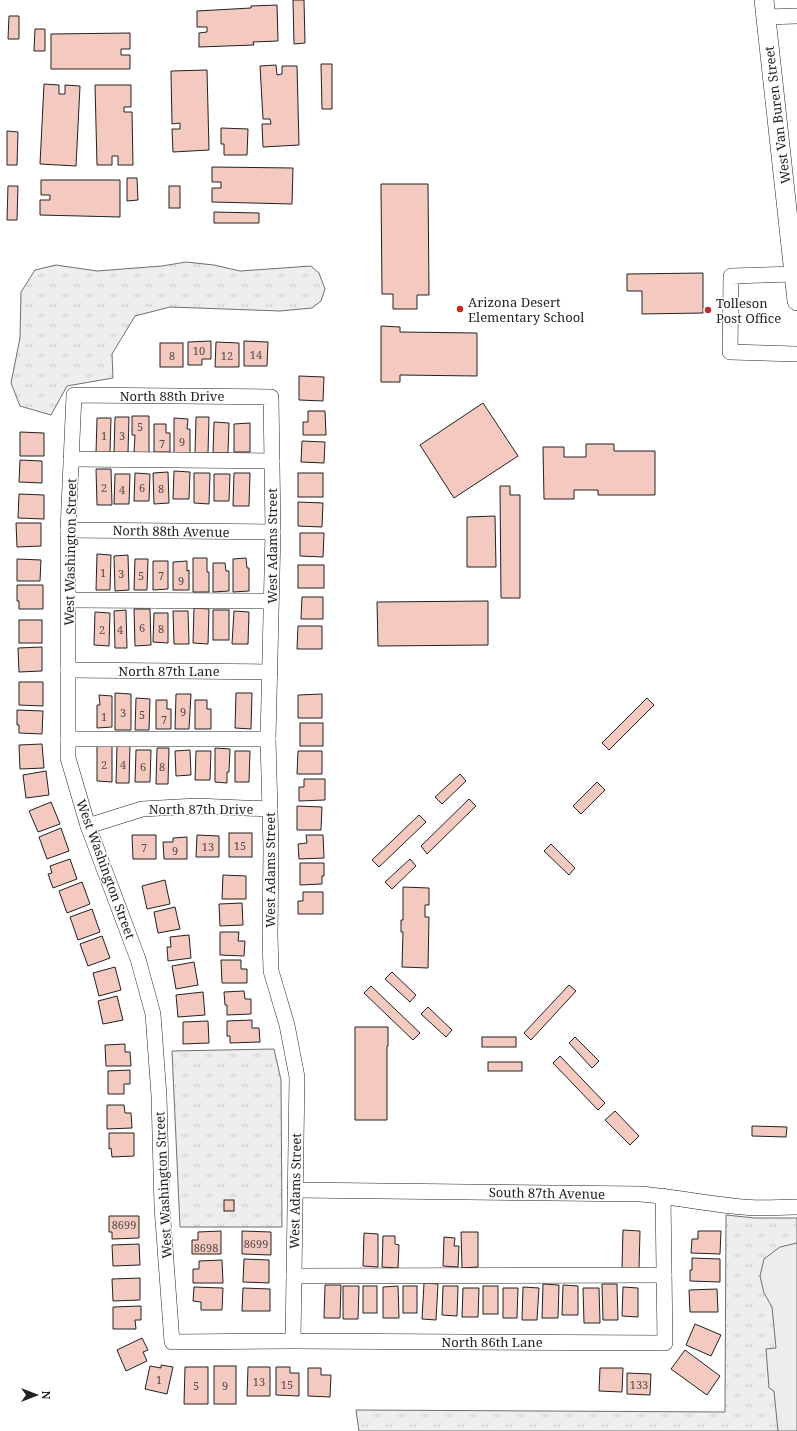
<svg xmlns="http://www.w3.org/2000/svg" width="797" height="1431" font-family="'Noto Serif',serif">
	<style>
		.grass { fill: url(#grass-tufts); stroke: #6f6f6f }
		.parking { fill: #ededed; stroke: #6f6f6f }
		.building { fill: #f3c9c0; stroke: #222 }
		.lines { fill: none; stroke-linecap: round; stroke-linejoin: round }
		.minor-casing { stroke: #222; stroke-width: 16 }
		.major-casing { stroke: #222; stroke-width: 20 }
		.minor { stroke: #fff; stroke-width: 15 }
		.major { stroke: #fff; stroke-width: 19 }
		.poi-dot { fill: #c62828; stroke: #fff; stroke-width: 1.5 }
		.labels { text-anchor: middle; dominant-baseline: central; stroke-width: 3; stroke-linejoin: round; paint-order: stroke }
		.number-label { font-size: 11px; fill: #564c4a }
		.street-label { font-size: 13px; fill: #222; stroke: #fff }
		.poi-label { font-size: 13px; fill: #222; stroke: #fff; text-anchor: start }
	</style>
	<defs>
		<pattern id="grass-tufts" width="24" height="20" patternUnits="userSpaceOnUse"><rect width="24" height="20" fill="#eee"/><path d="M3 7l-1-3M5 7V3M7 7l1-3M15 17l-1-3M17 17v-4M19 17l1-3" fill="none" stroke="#ccc"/></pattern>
	</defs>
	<rect width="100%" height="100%" fill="#fff"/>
	<g class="grass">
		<polygon points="186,262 214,265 240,271 311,266 319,273 325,289 321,301 312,308 280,311 170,307 135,316 112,354 113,378 67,386 51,415 20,406 11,383 20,338 21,292 35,270 56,265 97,271 162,266"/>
		<polygon points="274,1049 281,1080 282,1227 180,1227 172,1051"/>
		<polygon points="726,1215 755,1218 797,1218 797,1431 359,1431 356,1410 725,1412"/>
	</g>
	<polygon class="parking" points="797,1243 797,1431 778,1431 774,1391 769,1388 766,1349 776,1348 772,1307 764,1293 760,1276 764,1259 780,1247"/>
	<g class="building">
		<polygon points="293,0 304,0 305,43 294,44"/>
		<polygon points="277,5 278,41 253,42 254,45 199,47 199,33 207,32 207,27 197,27 197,11 251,8 251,6"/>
		<polygon points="9,16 19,16 19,39 8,39"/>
		<polygon points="35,29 45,29 45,51 34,51"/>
		<polygon points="130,33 130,49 121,49 121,55 130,55 130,69 51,69 51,34"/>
		<polygon points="321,64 332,64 332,109 322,109"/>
		<polygon points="276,65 277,75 282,74 282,66 297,66 299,145 263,147 262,124 271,124 270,119 263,119 260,66"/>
		<polygon points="207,70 209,150 173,152 172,129 180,129 180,123 172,124 171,71"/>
		<polygon points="44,84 59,85 59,94 65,94 65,85 80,86 76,166 40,164"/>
		<polygon points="95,85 131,85 131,107 124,107 124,112 132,112 133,165 118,165 118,156 112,156 112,165 97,165"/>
		<polygon points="221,128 248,129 247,155 224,155 224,144 221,144"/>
		<polygon points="7,131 18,132 17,165 7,165"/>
		<polygon points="212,167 293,168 292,204 212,202 212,188 221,188 221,182 212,182"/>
		<polygon points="127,178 137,178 138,200 127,201"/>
		<polygon points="41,180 120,180 120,217 40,215 40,200 50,200 50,195 41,195"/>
		<polygon points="381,184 428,184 429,295 417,295 417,309 393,309 393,294 382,294"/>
		<polygon points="8,186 18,186 17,220 7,220"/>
		<rect x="169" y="186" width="11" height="22"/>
		<polygon points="214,212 259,213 259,223 214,223"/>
		<polygon points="703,273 703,313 642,314 642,291 627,291 627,274"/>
		<polygon points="381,326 400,327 400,332 477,333 477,376 400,375 400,382 381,382"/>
		<polygon points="211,341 211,359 202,359 202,365 188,365 188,342"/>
		<polygon points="244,341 268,342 267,366 244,366"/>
		<polygon points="216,342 239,343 239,367 215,367"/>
		<rect x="160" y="343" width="23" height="24"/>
		<polygon points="299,376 324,377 323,401 299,400"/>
		<polygon points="483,403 518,456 454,498 420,445"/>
		<polygon points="308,411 325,411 326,435 303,435 303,422 308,422"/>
		<polygon points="132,416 149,416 149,454 134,453 135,435 132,435"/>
		<polygon points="115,417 129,417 128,453 114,453"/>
		<polygon points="196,417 209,417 208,453 195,453"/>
		<polygon points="97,418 111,418 110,453 96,453"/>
		<polygon points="174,418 188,419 187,429 190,429 190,453 174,453"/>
		<polygon points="214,422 229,423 228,453 213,453"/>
		<polygon points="250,423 250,452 234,452 234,424"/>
		<polygon points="154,424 166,424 166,433 170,433 170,452 154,452"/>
		<polygon points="20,432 44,433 44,456 20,456"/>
		<polygon points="302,441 325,442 324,463 301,462"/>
		<polygon points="586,444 614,444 614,451 655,451 655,495 598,495 598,490 574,490 574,499 544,499 543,447 564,447 564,457 586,457"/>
		<polygon points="20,460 42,461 42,483 19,482"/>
		<polygon points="96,469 111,469 112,505 97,505"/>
		<polygon points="174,471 190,472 189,499 173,499"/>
		<polygon points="168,472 169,503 154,504 153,473"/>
		<polygon points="135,473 150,474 149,501 134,501"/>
		<polygon points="194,473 210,473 209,504 194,503"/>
		<polygon points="234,473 250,473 249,506 233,506"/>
		<rect x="298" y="473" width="25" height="24"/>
		<polygon points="115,474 130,474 129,504 114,504"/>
		<polygon points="214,474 230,474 229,501 214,501"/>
		<polygon points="500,486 510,486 510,495 520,495 520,598 501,598"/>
		<polygon points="19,494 44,495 44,519 18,518"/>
		<polygon points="298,502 323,503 322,527 298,526"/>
		<polygon points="495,516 496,567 467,567 467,517"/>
		<polygon points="16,523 41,523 41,546 17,547"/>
		<polygon points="300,533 324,533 323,557 300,556"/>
		<polygon points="97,554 111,555 110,590 96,590"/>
		<polygon points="128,555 129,590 115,591 114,556"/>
		<polygon points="193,558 207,558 207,572 209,572 209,592 193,592"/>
		<polygon points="246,558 247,568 249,568 249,591 233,592 233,559"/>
		<polygon points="17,559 41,560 40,581 17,581"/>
		<polygon points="135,559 148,559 147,590 134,590"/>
		<polygon points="153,561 168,561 168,589 153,590"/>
		<polygon points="187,561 187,571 189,570 189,590 173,590 173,562"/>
		<polygon points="213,563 225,563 226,571 229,571 229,591 213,592"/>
		<rect x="298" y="565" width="26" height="23"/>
		<polygon points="17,585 43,585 43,609 19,609 19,601 17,601"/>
		<polygon points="302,597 323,597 323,619 301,619"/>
		<polygon points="488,601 488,645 378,646 377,602"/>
		<polygon points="194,608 209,609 208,644 193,643"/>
		<polygon points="134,609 150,609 151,645 135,646"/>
		<polygon points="126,610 127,648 115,648 114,611"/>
		<rect x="213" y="610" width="16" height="30"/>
		<polygon points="173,611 188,611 189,644 174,644"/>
		<polygon points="234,611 249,612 248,644 232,644"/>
		<polygon points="95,612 110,613 109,646 94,645"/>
		<polygon points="154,613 168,613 168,643 153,642"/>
		<rect x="19" y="620" width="23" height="23"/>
		<polygon points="298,626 322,626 322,649 297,649"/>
		<polygon points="42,647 42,671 19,672 18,648"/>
		<polygon points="19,682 43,682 43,706 19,705"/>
		<polygon points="115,693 131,694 131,730 115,730"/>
		<polygon points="236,693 252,693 251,729 235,728"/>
		<polygon points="176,694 191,694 189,729 175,729"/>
		<polygon points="322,694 322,718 298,718 298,695"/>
		<polygon points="99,695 112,696 112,727 97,728 97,705 100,705"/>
		<polygon points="136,698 150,699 149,730 135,730"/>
		<polygon points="647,698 654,705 609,750 602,743"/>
		<polygon points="156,700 167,700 167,709 171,709 171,729 156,729"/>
		<polygon points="195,700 207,700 207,709 211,709 211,729 195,729"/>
		<polygon points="17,710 43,711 42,734 19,733 19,725 17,725"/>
		<rect x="300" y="723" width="23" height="23"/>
		<polygon points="42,744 44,768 20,769 19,745"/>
		<polygon points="117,745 130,746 129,783 116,783"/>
		<polygon points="97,746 112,746 112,782 97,781"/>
		<polygon points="157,748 169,748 168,784 156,784"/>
		<polygon points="215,748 230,749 229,772 227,772 227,783 215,782"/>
		<polygon points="136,750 151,750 150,782 135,782"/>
		<polygon points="190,750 191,775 176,776 175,751"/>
		<polygon points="196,751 211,751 210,780 195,780"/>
		<polygon points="235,751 250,751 249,782 235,782"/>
		<polygon points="298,751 322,751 322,774 297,774"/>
		<polygon points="46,771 49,795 26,798 23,775"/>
		<polygon points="460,774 466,781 442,804 435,797"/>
		<polygon points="304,779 325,779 325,800 299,801 299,787 304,787"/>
		<polygon points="597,782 605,790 581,814 573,806"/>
		<polygon points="469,799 476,806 427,854 421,846"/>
		<polygon points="51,802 60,824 38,832 29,811"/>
		<polygon points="297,806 322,807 321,830 297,830"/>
		<polygon points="419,815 426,822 379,867 372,860"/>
		<polygon points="61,828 69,851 47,859 39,837"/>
		<rect x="229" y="833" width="23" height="24"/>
		<polygon points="132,835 156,835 156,859 133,859"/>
		<polygon points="197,835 219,836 219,857 196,857"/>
		<polygon points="306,835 323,835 324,858 299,859 298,844 307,843"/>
		<polygon points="187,837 187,859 164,859 163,842 173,842 173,838"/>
		<polygon points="551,844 575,868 569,875 544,851"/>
		<polygon points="70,859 77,879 53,888 48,874 52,873 50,866"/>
		<polygon points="410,859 416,866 392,889 385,882"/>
		<polygon points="300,863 324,863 324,876 322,876 322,884 300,885"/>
		<polygon points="223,875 246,876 246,899 222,899"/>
		<polygon points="165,880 170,904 147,909 142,886"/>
		<polygon points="82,882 90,904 67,913 59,891"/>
		<polygon points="403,887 429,888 429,905 425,905 425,917 429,917 428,968 402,967 403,932 401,932 401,920 403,920"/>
		<polygon points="303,892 323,892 323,914 298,914 298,901 303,901"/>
		<polygon points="242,903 243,925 220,926 219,904"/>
		<polygon points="175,907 180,929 158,933 154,912"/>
		<polygon points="92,909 100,932 78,940 70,917"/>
		<polygon points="220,932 239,932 238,941 245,941 244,956 220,955"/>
		<polygon points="189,935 191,958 168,961 167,947 171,947 170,937"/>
		<polygon points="102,936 110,958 88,966 80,944"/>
		<polygon points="221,960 241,960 241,969 247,969 247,983 222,983"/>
		<polygon points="194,962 198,985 176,989 172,966"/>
		<polygon points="115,967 121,990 99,996 93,973"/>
		<polygon points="392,972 416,995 410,1002 385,979"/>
		<polygon points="569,985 576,991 531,1040 524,1033"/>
		<polygon points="371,986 420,1033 413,1040 364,993"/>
		<polygon points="244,991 245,999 251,999 251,1014 227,1015 227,1005 225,1005 224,992"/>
		<polygon points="203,992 205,1015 178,1017 176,995"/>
		<polygon points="117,996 123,1020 103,1024 98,1001"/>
		<polygon points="428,1007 452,1030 446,1037 421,1014"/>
		<polygon points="252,1020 252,1028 259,1028 260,1042 230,1043 230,1036 227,1036 227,1021"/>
		<polygon points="208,1021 209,1043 183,1044 183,1022"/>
		<polygon points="355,1027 388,1027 388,1046 387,1046 387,1120 355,1120"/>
		<rect x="482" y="1037" width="34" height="10"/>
		<polygon points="575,1037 599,1061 592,1068 569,1043"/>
		<polygon points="125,1044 125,1052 130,1052 131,1066 106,1066 105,1045"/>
		<polygon points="560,1056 605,1103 598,1110 553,1063"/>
		<rect x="488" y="1062" width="34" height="9"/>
		<polygon points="130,1070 130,1084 124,1084 124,1094 108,1094 108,1071"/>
		<polygon points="107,1105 124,1105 125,1113 131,1113 132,1128 107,1129"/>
		<polygon points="615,1111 639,1136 630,1145 605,1120"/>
		<polygon points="752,1126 787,1127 786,1137 752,1136"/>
		<polygon points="109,1133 134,1133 134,1156 112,1157 111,1148 109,1149"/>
		<rect x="224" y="1200" width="10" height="11"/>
		<polygon points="109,1216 139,1216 139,1238 112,1239 112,1232 109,1232"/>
		<polygon points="623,1230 640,1231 639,1268 622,1268"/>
		<polygon points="221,1231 221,1254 192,1254 192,1240 198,1240 198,1232"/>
		<polygon points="242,1231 271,1232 271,1255 242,1254"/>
		<polygon points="698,1231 721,1231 720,1254 691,1253 692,1239 698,1239"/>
		<polygon points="461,1232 478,1232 478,1267 462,1268"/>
		<polygon points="364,1233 378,1234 378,1267 363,1266"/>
		<polygon points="383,1236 395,1236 395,1244 399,1245 398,1268 382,1267"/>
		<polygon points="444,1237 455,1238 454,1246 459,1246 458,1267 443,1266"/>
		<polygon points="139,1244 140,1265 113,1266 112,1245"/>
		<polygon points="692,1258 720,1259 720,1282 690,1281 690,1270 692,1270"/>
		<polygon points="244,1259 269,1260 269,1283 243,1282"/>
		<polygon points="222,1260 223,1283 193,1283 193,1269 199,1269 199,1261"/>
		<polygon points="140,1278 140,1300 113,1301 112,1279"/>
		<polygon points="424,1283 438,1284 436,1320 422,1319"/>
		<polygon points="543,1284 559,1285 558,1318 542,1318"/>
		<polygon points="602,1284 617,1284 618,1320 603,1320"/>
		<polygon points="325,1285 341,1285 340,1318 324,1318"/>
		<polygon points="563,1285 578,1286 578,1315 562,1315"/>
		<polygon points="343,1286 359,1286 358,1319 343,1319"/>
		<rect x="363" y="1286" width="14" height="27"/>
		<polygon points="398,1286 399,1318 383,1318 383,1287"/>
		<rect x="403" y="1286" width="14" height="27"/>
		<polygon points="443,1286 458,1286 457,1316 442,1315"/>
		<rect x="483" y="1286" width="15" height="28"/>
		<polygon points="194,1287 223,1288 222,1310 201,1310 201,1302 193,1301"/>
		<polygon points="523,1287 539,1288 537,1320 522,1320"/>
		<polygon points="623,1287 638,1288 638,1317 622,1316"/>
		<polygon points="243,1288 270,1289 270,1311 242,1311"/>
		<polygon points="463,1288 479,1288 478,1317 462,1317"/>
		<polygon points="503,1288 518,1288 517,1318 503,1318"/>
		<polygon points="583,1288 599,1288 600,1323 584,1323"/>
		<polygon points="717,1289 718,1312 690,1312 689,1290"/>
		<polygon points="141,1306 141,1320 135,1320 136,1329 113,1329 113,1307"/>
		<polygon points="695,1324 721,1335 711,1356 686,1345"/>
		<polygon points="142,1338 148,1350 143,1352 147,1361 126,1371 117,1350"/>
		<polygon points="685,1350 720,1376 707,1395 671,1369"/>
		<polygon points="161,1365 173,1367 167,1394 145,1389 150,1366 161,1368"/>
		<rect x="214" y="1366" width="22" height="38"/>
		<polygon points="185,1367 208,1367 208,1404 184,1404"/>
		<polygon points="248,1367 270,1367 270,1396 247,1396"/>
		<polygon points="276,1367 290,1367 290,1373 299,1373 299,1396 276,1395"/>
		<polygon points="308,1368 321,1368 321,1375 331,1375 330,1397 308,1396"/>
		<polygon points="600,1368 623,1368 622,1392 599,1391"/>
		<polygon points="627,1373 651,1374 650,1395 627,1394"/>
	</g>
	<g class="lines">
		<g class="minor-casing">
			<g id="minor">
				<polyline points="765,17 797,16"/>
				<polyline points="795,274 731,276 730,352 797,354"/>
				<polyline points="71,459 272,461"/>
				<polyline points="68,530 273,532"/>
				<polyline points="69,600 271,601"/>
				<polyline points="68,670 270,672"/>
				<polyline points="68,739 268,739"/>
				<polyline points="88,826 142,809 196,806 270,809"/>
				<path d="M295,1190l346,4c34,3 67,10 101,13 18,2 37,0 55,0"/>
				<polyline points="294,1276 664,1275"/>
				<polyline points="293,1341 297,1077 287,1025 271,971 270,935 271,848 268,739 273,532 271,397 74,395 68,530 68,758 88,826 138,959 153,1014 159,1096 162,1207 172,1342 293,1341 665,1343 663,1196"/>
			</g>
		</g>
		<g class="major-casing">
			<polyline id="major" points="764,0 797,301"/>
		</g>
		<use href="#minor" class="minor"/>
		<use href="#major" class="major"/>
	</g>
	<g class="poi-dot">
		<circle cx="460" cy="309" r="4"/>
		<circle cx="708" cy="310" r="4"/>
	</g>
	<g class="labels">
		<g class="number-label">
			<text x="199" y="350">10</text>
			<text x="256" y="354">14</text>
			<text x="172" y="355">8</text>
			<text x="227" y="355">12</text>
			<text x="140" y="426">5</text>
			<text x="104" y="435">1</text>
			<text x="122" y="435">3</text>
			<text x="182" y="441">9</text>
			<text x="162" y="443">7</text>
			<text x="104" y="487">2</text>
			<text x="142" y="487">6</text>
			<text x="161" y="488">8</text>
			<text x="122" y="489">4</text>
			<text x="103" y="572">1</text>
			<text x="121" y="573">3</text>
			<text x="141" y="575">5</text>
			<text x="161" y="575">7</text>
			<text x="181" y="580">9</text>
			<text x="142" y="627">6</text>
			<text x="161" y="628">8</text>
			<text x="102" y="629">2</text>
			<text x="120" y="629">4</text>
			<text x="183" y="711">9</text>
			<text x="123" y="712">3</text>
			<text x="142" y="714">5</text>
			<text x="104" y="716">1</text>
			<text x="164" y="719">7</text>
			<text x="104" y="764">2</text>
			<text x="123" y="764">4</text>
			<text x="143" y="766">6</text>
			<text x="162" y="766">8</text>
			<text x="240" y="845">15</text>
			<text x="208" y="846">13</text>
			<text x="144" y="847">7</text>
			<text x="175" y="850">9</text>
			<text x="124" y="1224">8699</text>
			<text x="256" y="1243">8699</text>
			<text x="206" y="1247">8698</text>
			<text x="159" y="1379">1</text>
			<text x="259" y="1381">13</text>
			<text x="287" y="1384">15</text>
			<text x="639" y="1384">133</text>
			<text x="196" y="1385">5</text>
			<text x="225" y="1385">9</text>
		</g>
		<g class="street-label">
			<text transform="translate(777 115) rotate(-97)">West Van Buren Street</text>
			<text x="172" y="396">North 88th Drive</text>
			<text transform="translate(171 531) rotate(1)">North 88th Avenue</text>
			<text transform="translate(272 546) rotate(-90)">West Adams Street</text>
			<text transform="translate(70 552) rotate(-89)">West Washington Street</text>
			<text x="169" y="671">North 87th Lane</text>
			<text x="201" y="809">North 87th Drive</text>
			<text transform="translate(106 869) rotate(70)">West Washington Street</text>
			<text transform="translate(270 870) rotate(-90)">West Adams Street</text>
			<text transform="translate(163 1185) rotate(-93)">West Washington Street</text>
			<text transform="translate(295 1191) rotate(-89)">West Adams Street</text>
			<text transform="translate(547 1193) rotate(1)">South 87th Avenue</text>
			<text x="492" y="1342">North 86th Lane</text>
		</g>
		<g class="poi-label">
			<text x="468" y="302">Arizona Desert<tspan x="468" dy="15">Elementary School</tspan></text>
			<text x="716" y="303">Tolleson<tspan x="716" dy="15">Post Office</tspan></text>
		</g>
	</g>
	<g transform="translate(36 1395) rotate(90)" stroke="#ffffff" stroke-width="3" paint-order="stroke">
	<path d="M0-3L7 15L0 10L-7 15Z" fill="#222222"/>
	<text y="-6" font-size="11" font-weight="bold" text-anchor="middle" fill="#222222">N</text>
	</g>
</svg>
